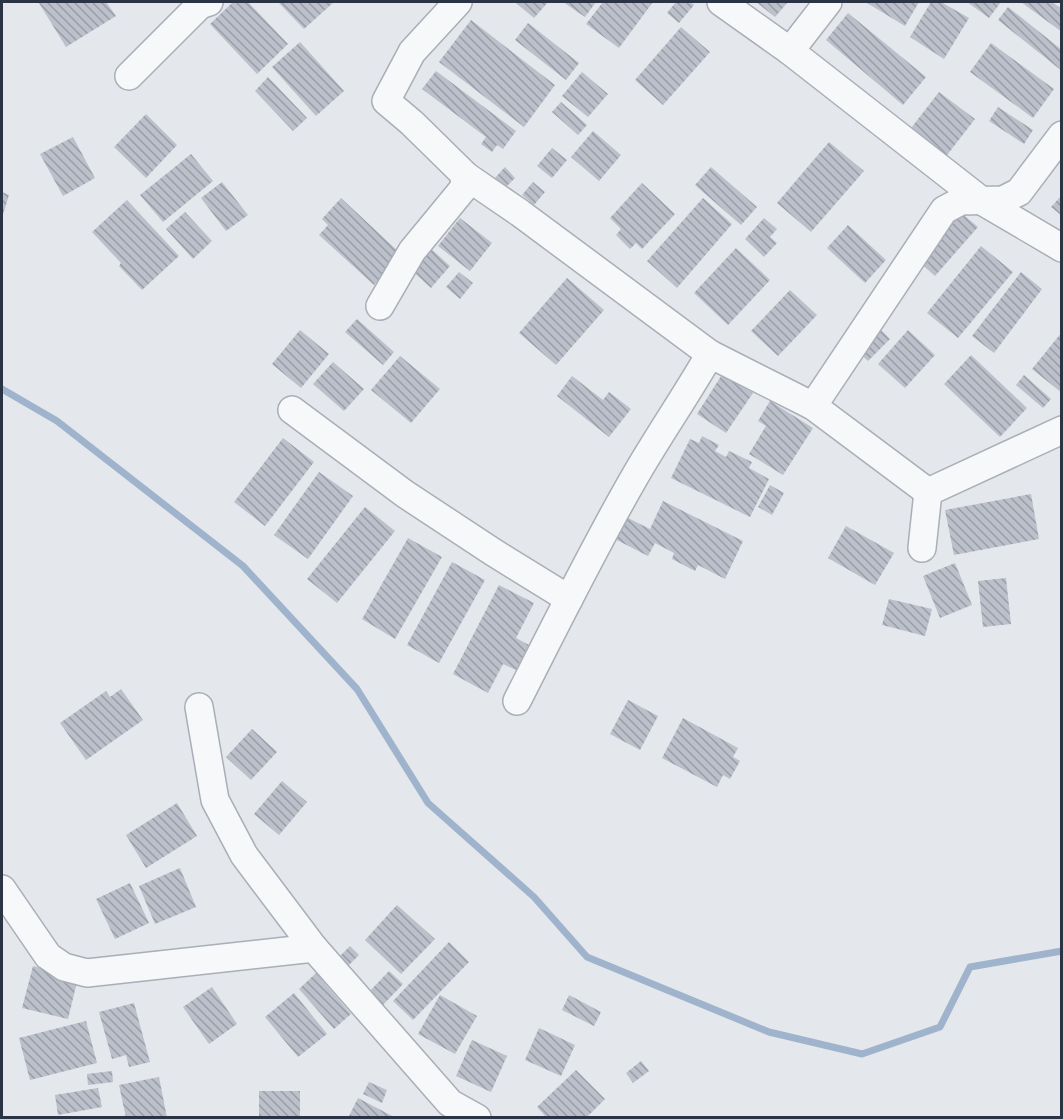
<svg xmlns="http://www.w3.org/2000/svg" width="1063" height="1119" font-family="Overpass,sans-serif">
	<style>
		.lines { fill: none; stroke-linecap: round; stroke-linejoin: round }
		.stream { stroke: #9fb4cc; stroke-width: 7 }
		.building { fill: url(#building-back-hatch) }
		.minor-casing { stroke: #a9aeb7; stroke-width: 30 }
		.minor { stroke: #f7f8fa; stroke-width: 27 }
	</style>
	<defs>
		<pattern id="building-back-hatch" width="6" height="6" patternUnits="userSpaceOnUse" patternTransform="scale(1.5)"><rect width="6" height="6" fill="#bbc0ca"/><path d="M-1 5l2 2M0 0l6 6M5-1l2 2" fill="none" stroke="#989da6"/></pattern>
	</defs>
	<rect width="100%" height="100%" fill="#e4e7ec"/>
	<g class="lines">
		<polyline class="stream" points="2,389 57,421 243,566 357,689 428,803 534,897 587,957 769,1032 862,1054 940,1027 970,967 1062,951"/>
	</g>
	<g class="building">
		<polygon points="41,2 106,2 116,16 66,47 39,3"/>
		<polygon points="233,2 248,2 288,44 257,74 210,24"/>
		<polygon points="278,2 334,2 304,29"/>
		<polygon points="515,2 548,2 534,18"/>
		<polygon points="563,2 596,2 585,17"/>
		<polygon points="603,2 653,2 619,48 586,24"/>
		<polygon points="676,2 690,2 694,5 679,23 667,13"/>
		<polygon points="756,2 788,2 775,17"/>
		<polygon points="868,2 919,2 905,26 867,3"/>
		<polygon points="931,2 941,2 969,18 944,59 910,37"/>
		<polygon points="967,2 1001,2 989,18"/>
		<polygon points="1021,2 1052,2 1062,9 1062,32"/>
		<polygon points="1008,7 1062,50 1062,71 998,20"/>
		<polygon points="848,13 926,77 903,105 826,40"/>
		<polygon points="471,20 555,85 524,127 439,62"/>
		<polygon points="528,23 579,63 566,80 515,40"/>
		<polygon points="681,27 710,52 663,105 635,80"/>
		<polygon points="300,42 344,91 316,116 272,67"/>
		<polygon points="991,43 1054,89 1033,118 970,72"/>
		<polygon points="436,71 516,131 503,149 497,145 492,152 481,144 486,137 422,89"/>
		<polygon points="582,72 608,94 588,117 562,96"/>
		<polygon points="268,77 307,118 293,131 255,91"/>
		<polygon points="939,92 975,119 944,159 908,132"/>
		<polygon points="561,102 587,125 578,135 552,112"/>
		<polygon points="998,107 1033,130 1024,144 989,121"/>
		<polygon points="146,114 177,145 146,178 114,147"/>
		<polygon points="593,131 621,155 599,181 571,157"/>
		<polygon points="73,137 95,178 63,196 40,154"/>
		<polygon points="829,142 864,171 811,232 777,203"/>
		<polygon points="552,148 567,160 552,178 537,166"/>
		<polygon points="191,154 213,181 163,222 140,195"/>
		<polygon points="505,167 515,178 505,188 495,178"/>
		<polygon points="711,167 757,207 741,225 695,185"/>
		<polygon points="222,182 248,215 226,231 201,198"/>
		<polygon points="533,182 545,192 534,205 522,195"/>
		<polygon points="642,183 675,214 642,249 636,243 630,249 616,235 621,229 610,218"/>
		<polygon points="2,192 9,195 2,218"/>
		<polygon points="1062,195 1062,216 1051,207"/>
		<polygon points="341,198 401,254 374,285 319,235 328,225 322,219"/>
		<polygon points="703,198 732,224 677,288 647,261"/>
		<polygon points="127,200 179,256 142,290 119,266 121,263 92,232"/>
		<polygon points="959,211 978,227 935,276 916,259"/>
		<polygon points="185,212 212,241 193,259 166,229"/>
		<polygon points="460,218 492,243 470,271 438,246"/>
		<polygon points="764,218 777,229 770,237 777,243 764,257 745,239"/>
		<polygon points="848,225 886,260 865,283 827,248"/>
		<polygon points="428,246 450,266 431,288 408,267"/>
		<polygon points="981,246 1013,272 958,338 927,313"/>
		<polygon points="736,248 770,280 728,325 694,293"/>
		<polygon points="459,272 473,283 460,299 446,287"/>
		<polygon points="1021,272 1042,289 994,353 972,336"/>
		<polygon points="567,278 604,310 556,365 519,333"/>
		<polygon points="790,290 817,315 778,356 751,331"/>
		<polygon points="357,319 394,352 383,365 345,332"/>
		<polygon points="877,326 890,339 868,361 855,349"/>
		<polygon points="300,330 329,354 301,388 272,364"/>
		<polygon points="908,330 935,355 905,388 878,364"/>
		<polygon points="1062,332 1062,393 1032,369"/>
		<polygon points="971,355 1027,408 1000,437 944,384"/>
		<polygon points="400,356 440,389 411,423 371,390"/>
		<polygon points="333,362 364,389 344,411 313,384"/>
		<polygon points="723,373 753,393 726,433 697,414"/>
		<polygon points="1024,375 1051,399 1043,408 1016,385"/>
		<polygon points="572,376 603,400 609,392 631,409 609,437 557,396"/>
		<polygon points="770,401 813,428 783,475 749,454 766,426 758,421"/>
		<polygon points="702,436 719,445 715,451 726,457 729,451 752,462 749,468 769,479 750,517 671,478 690,439 699,443"/>
		<polygon points="283,438 314,462 265,526 234,502"/>
		<polygon points="319,472 353,496 308,559 274,535"/>
		<polygon points="770,485 784,493 772,515 758,507"/>
		<polygon points="1031,494 1039,539 954,555 945,510"/>
		<polygon points="663,501 743,541 725,579 698,565 695,571 672,559 674,553 655,543 648,556 609,536 620,514 650,529"/>
		<polygon points="365,507 395,531 337,603 307,579"/>
		<polygon points="846,526 894,553 875,585 828,558"/>
		<polygon points="408,538 442,557 395,639 362,619"/>
		<polygon points="452,562 485,580 439,663 407,645"/>
		<polygon points="955,563 972,605 940,618 923,576"/>
		<polygon points="1006,578 1011,624 983,627 978,581"/>
		<polygon points="499,585 534,603 516,638 529,645 516,670 503,664 488,693 453,674"/>
		<polygon points="889,599 932,609 925,636 882,625"/>
		<polygon points="121,689 143,720 86,760 60,723 106,691 110,697"/>
		<polygon points="628,700 658,716 640,750 610,734"/>
		<polygon points="683,718 738,748 733,757 740,761 730,779 723,775 717,787 662,758"/>
		<polygon points="252,729 277,752 251,780 226,757"/>
		<polygon points="282,781 307,802 279,835 254,814"/>
		<polygon points="177,803 197,836 146,868 126,835"/>
		<polygon points="180,868 196,907 155,924 139,886"/>
		<polygon points="130,883 149,923 115,939 96,899"/>
		<polygon points="397,905 435,939 401,974 365,940"/>
		<polygon points="449,942 469,962 413,1020 393,1001"/>
		<polygon points="350,946 359,955 344,970 335,961"/>
		<polygon points="33,966 78,978 68,1019 22,1008"/>
		<polygon points="389,971 403,984 382,1006 368,993"/>
		<polygon points="316,973 351,1014 334,1029 299,989"/>
		<polygon points="212,987 237,1024 209,1044 183,1007"/>
		<polygon points="294,993 327,1034 298,1057 265,1017"/>
		<polygon points="440,995 477,1016 455,1054 418,1034"/>
		<polygon points="569,995 601,1012 594,1026 562,1010"/>
		<polygon points="134,1003 150,1062 129,1067 126,1055 112,1059 99,1012"/>
		<polygon points="86,1021 97,1063 30,1080 19,1038"/>
		<polygon points="539,1028 575,1045 561,1076 525,1060"/>
		<polygon points="472,1040 507,1056 491,1092 456,1076"/>
		<polygon points="641,1061 649,1071 633,1083 626,1073"/>
		<polygon points="576,1070 605,1099 586,1118 547,1118 537,1107"/>
		<polygon points="112,1071 113,1082 88,1085 87,1074"/>
		<polygon points="159,1077 167,1118 126,1118 119,1085"/>
		<polygon points="369,1082 387,1090 382,1103 363,1094"/>
		<polygon points="98,1088 102,1107 58,1115 55,1095"/>
		<rect x="259" y="1091" width="41" height="27"/>
		<polygon points="358,1098 396,1118 348,1118"/>
	</g>
	<g class="lines">
		<g class="minor-casing">
			<g id="minor">
				<polyline points="458,2 412,52 386,101 412,123 466,176 520,213 710,354 813,406 928,492"/>
				<polyline points="721,2 790,51 982,201 1062,248"/>
				<polyline points="790,51 828,2"/>
				<polyline points="129,76 200,5 209,2"/>
				<polyline points="380,306 412,251 463,189 466,176"/>
				<polyline points="813,406 944,210 961,201 1003,200 1019,192 1062,135"/>
				<polyline points="292,410 405,494 493,552 569,599"/>
				<polyline points="928,492 1062,430"/>
				<polyline points="922,548 928,492"/>
				<path d="M517,701c38,-75 75,-150 117,-223 24,-42 52,-82 76,-124"/>
				<polyline points="199,707 215,800 244,855 314,948"/>
				<polyline points="2,889 48,956 64,967 87,973 314,948 450,1103 477,1118"/>
			</g>
		</g>
		<use href="#minor" class="minor"/>
	</g>
	<rect width="1063" height="1119" fill="none" stroke="#2b3445" stroke-width="6"/>
</svg>
